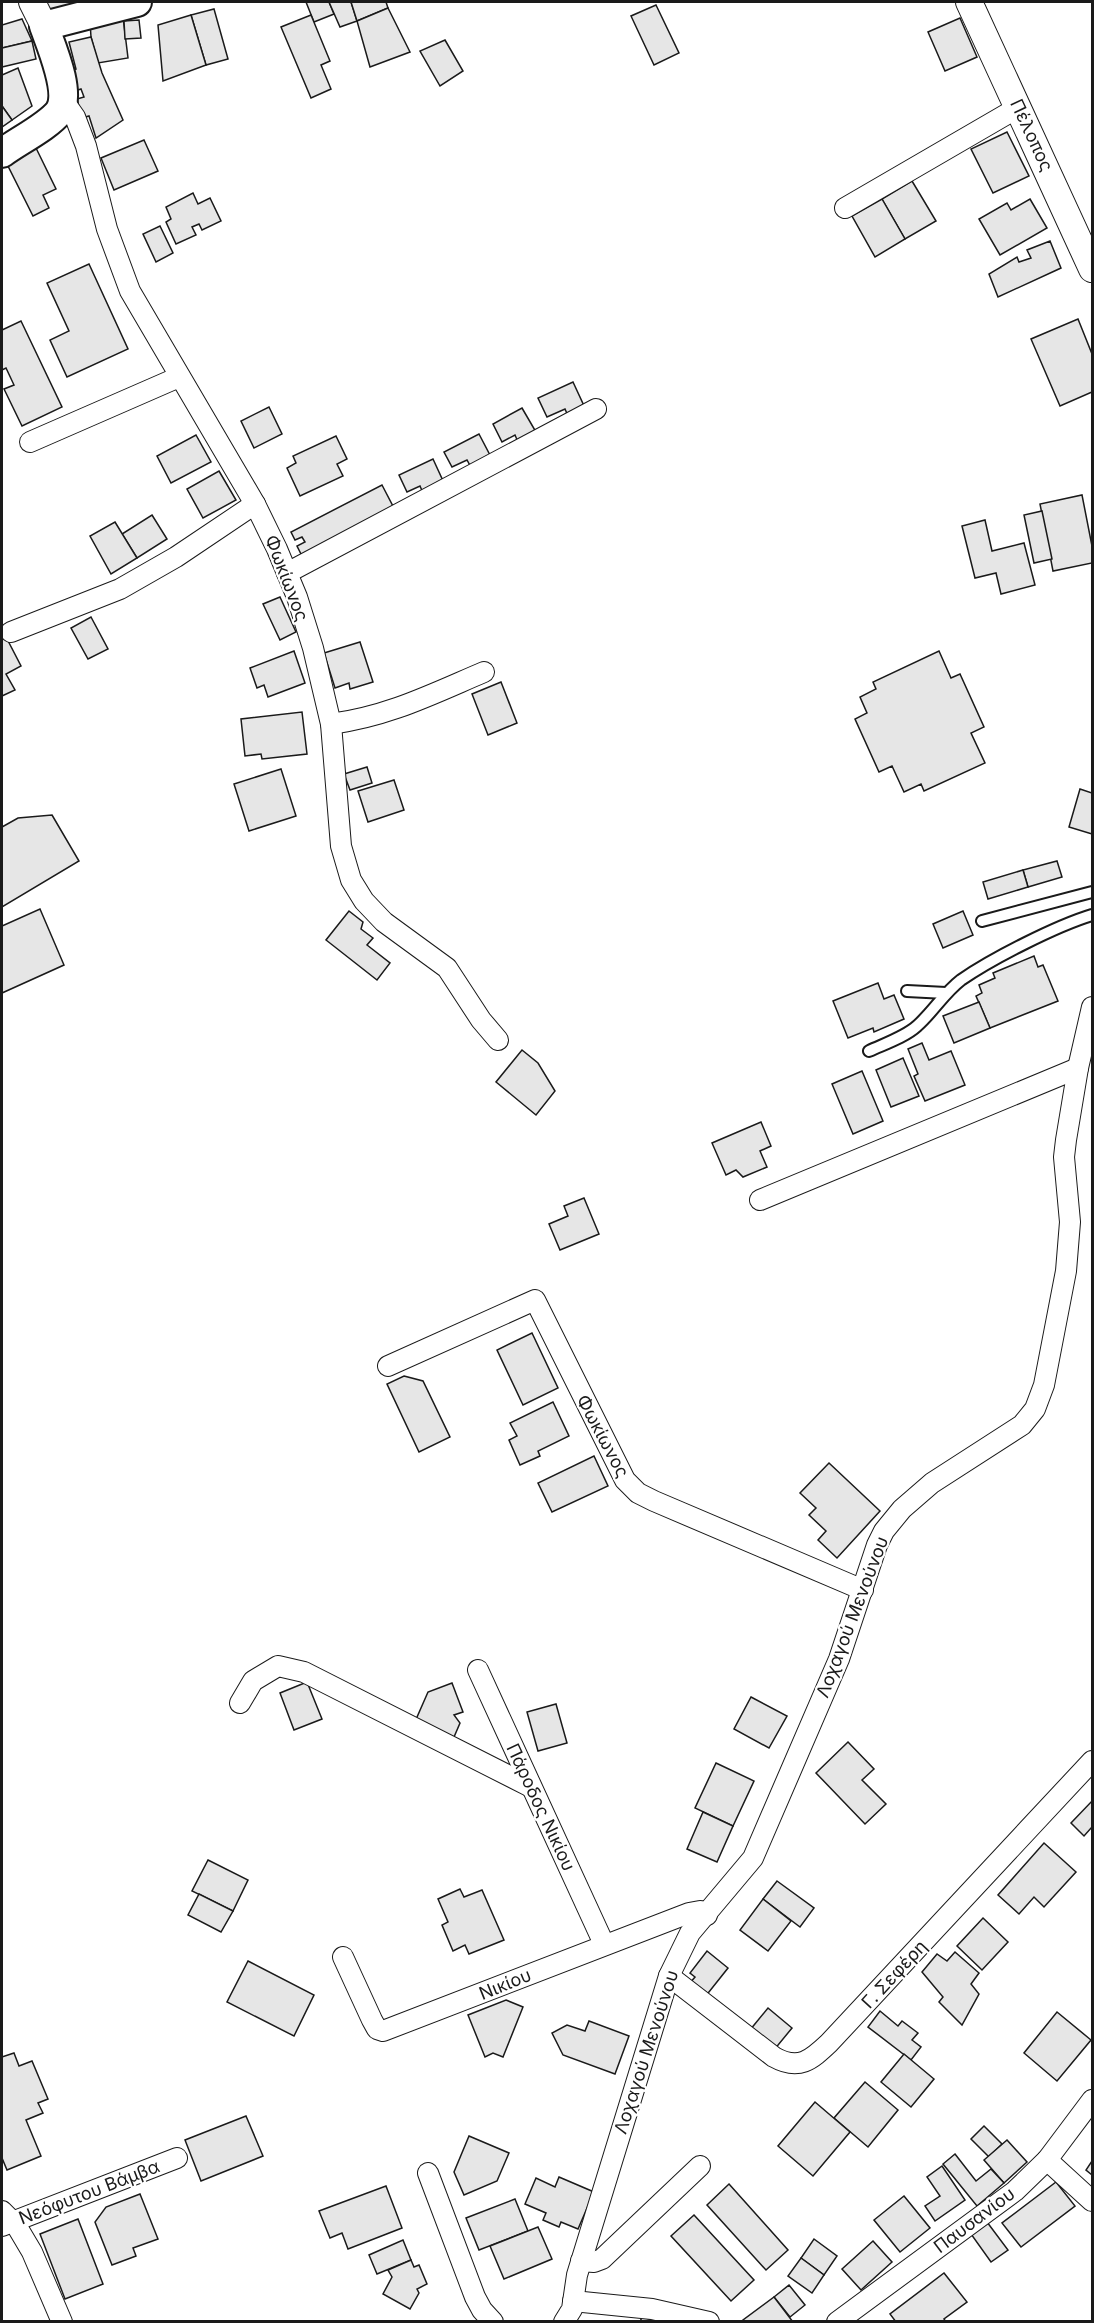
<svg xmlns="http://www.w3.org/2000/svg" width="1094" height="2323" font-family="Inter,sans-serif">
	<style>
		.building { fill: #e6e6e6; stroke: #1a1a1a; stroke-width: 1.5 }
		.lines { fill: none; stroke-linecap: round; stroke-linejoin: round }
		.service-casing { stroke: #1a1a1a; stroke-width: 14 }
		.minor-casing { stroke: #1a1a1a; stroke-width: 22 }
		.tertiary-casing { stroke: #1a1a1a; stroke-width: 28 }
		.secondary-casing { stroke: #1a1a1a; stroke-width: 32 }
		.service { stroke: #fff; stroke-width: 10 }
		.minor { stroke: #fff; stroke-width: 20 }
		.tertiary { stroke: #fff; stroke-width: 26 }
		.secondary { stroke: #fff; stroke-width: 28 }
		.labels { text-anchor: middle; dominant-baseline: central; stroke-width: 4.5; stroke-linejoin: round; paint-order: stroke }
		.street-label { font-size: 18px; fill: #1a1a1a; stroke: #fff }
	</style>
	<rect width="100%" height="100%" fill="#fff"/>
	<g class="building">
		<polygon points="46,2 83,2 50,12"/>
		<polygon points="306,2 329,2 334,14 314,22"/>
		<polygon points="329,2 351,2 357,21 340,27"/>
		<polygon points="351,2 386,2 388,8 357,21"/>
		<polygon points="656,5 679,53 654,65 631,16"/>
		<polygon points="388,8 410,52 370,67 357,21"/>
		<polygon points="214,9 228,59 206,65 191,15"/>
		<polygon points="191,15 206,65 163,81 158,25"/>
		<polygon points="311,15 330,61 321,65 331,89 311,98 281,27"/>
		<polygon points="123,17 128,58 98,63 91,37 90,22"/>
		<polygon points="960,18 977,57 945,71 928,32"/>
		<polygon points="22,19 32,41 2,48 2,25"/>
		<polygon points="139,20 141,38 125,39 124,21"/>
		<polygon points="91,37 102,73 123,120 96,138 89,116 82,118 77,99 84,97 81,89 75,91 72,71 76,69 69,42"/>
		<polygon points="445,40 463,71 440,86 420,51"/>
		<polygon points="32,41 36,59 2,67 2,48"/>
		<polygon points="18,68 32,106 12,120 2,106 2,75"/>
		<polygon points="2,106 12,120 2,127"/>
		<polygon points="1007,132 1029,176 993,193 971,149"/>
		<polygon points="144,140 158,171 114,190 101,158"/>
		<polygon points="36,148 56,189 43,195 49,208 33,216 6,162"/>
		<polygon points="912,181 936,221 905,239 882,199"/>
		<polygon points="193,193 198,204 210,198 221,221 202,230 199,224 192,227 196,235 176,244 166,222 171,219 166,207"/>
		<polygon points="882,199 905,239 875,257 852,216"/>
		<polygon points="1030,199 1047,228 1000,255 979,219 1007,203 1011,210"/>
		<polygon points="160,226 173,253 156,262 143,234"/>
		<polygon points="1050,241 1061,268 998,297 989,274 1017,257 1019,262 1031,258 1027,250"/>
		<polygon points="89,264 128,349 67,377 50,340 69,331 47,283"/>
		<polygon points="1078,319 1092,354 1092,392 1060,406 1031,339"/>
		<polygon points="21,321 62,407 22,426 4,389 14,385 6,368 2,370 2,330"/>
		<polygon points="573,382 585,408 568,416 565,409 547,417 538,398"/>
		<polygon points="269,407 282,434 254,448 241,421"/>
		<polygon points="522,408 536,432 518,442 515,435 502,442 493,424"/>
		<polygon points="479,434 492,459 472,469 467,460 452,467 444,452"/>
		<polygon points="196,435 211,462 171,483 157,456"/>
		<polygon points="336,436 347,459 337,464 343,476 300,496 287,468 296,463 293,456"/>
		<polygon points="433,459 444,483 423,493 420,486 407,492 399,475"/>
		<polygon points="219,471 236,500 203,518 187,489"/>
		<polygon points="382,485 395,510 303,558 297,546 305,542 302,537 295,540 291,532"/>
		<polygon points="1082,495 1092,546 1092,563 1053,571 1040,504"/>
		<polygon points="1042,511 1052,559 1034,563 1024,515"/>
		<polygon points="152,515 167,539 137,558 122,534"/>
		<polygon points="985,520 992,551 1024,543 1035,585 1001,594 996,573 975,578 962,526"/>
		<polygon points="115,522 137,558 111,574 90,536"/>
		<polygon points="280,597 296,632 280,640 263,604"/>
		<polygon points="91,617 108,649 88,659 71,628"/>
		<polygon points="5,635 21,666 6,674 15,690 2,696 2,636"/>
		<polygon points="360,642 373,682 350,689 349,683 335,688 324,653"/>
		<polygon points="294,651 305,683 268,697 264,685 257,688 250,668"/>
		<polygon points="939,651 951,678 960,674 984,727 971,733 985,763 924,791 921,784 904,792 892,766 879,772 855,719 867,713 860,697 876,689 873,682"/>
		<polygon points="501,682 517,723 488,735 472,694"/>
		<polygon points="302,712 307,754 262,759 261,754 245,756 241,719"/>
		<polygon points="367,767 372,783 350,790 344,774"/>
		<polygon points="281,769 296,816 249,831 234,784"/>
		<polygon points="394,780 404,810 368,822 358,791"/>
		<polygon points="1080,789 1092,793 1092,834 1069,827"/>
		<polygon points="52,815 79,861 2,907 2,827 18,818"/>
		<polygon points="1057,861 1062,877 1028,887 1023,870"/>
		<polygon points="1023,870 1028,887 988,899 983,882"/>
		<polygon points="40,909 64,965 2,993 2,926"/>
		<polygon points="349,911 363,922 361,929 373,938 367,945 390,963 377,980 326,940"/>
		<polygon points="963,911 973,935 943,948 933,924"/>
		<polygon points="1034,956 1038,967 1043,965 1058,1001 990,1028 976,996 982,993 979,985 995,978 993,973"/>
		<polygon points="878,983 884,999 894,995 904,1019 874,1032 873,1028 848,1038 833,1001"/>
		<polygon points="979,1002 990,1028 954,1043 943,1016"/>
		<polygon points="922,1043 929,1060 951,1051 965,1085 925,1101 914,1076 918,1074 908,1049"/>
		<polygon points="522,1050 538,1063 555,1091 536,1115 496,1082"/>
		<polygon points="903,1058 919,1096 891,1107 876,1070"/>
		<polygon points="862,1071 883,1121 853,1134 832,1084"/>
		<polygon points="761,1122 771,1146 760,1151 767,1167 743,1177 736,1170 726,1175 712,1143"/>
		<polygon points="584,1198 599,1234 560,1250 549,1224 568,1216 564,1206"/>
		<polygon points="532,1333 558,1388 523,1405 497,1350"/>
		<polygon points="404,1376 423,1381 450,1437 419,1452 387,1384"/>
		<polygon points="553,1402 569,1436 538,1451 540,1456 520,1465 509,1440 517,1436 510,1423"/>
		<polygon points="594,1456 608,1486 552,1512 538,1483"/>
		<polygon points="829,1463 880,1511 837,1558 818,1540 826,1531 809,1515 816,1508 800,1493"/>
		<polygon points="307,1682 322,1719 294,1730 280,1693"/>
		<polygon points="452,1683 463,1712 454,1715 460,1723 451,1744 414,1724 428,1692"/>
		<polygon points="751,1697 787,1716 769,1748 734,1729"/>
		<polygon points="556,1704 567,1743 538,1751 527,1712"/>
		<polygon points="848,1742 874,1769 862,1780 886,1804 865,1824 816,1773"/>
		<polygon points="716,1763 754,1781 733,1826 695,1808"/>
		<polygon points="1092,1801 1092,1827 1084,1836 1071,1823"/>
		<polygon points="703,1812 733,1826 717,1862 687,1849"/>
		<polygon points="1044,1843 1076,1872 1044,1907 1034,1897 1019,1914 998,1895"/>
		<polygon points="208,1860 248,1880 233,1911 192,1891"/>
		<polygon points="777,1881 814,1908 800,1927 763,1899"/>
		<polygon points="460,1889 464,1897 482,1890 504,1940 469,1954 465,1945 453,1951 442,1925 448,1922 438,1899"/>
		<polygon points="199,1894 233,1911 221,1932 188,1915"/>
		<polygon points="763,1899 791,1921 768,1951 740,1930"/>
		<polygon points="983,1918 1008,1942 982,1970 957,1946"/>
		<polygon points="707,1951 728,1968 705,1997 689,1984 695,1977 690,1973"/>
		<polygon points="955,1952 979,1973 971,1984 979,1994 962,2025 939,2002 943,1997 922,1972 937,1954 947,1961"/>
		<polygon points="248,1961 314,1995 294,2036 227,2002"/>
		<polygon points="506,2000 523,2007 503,2057 493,2053 485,2057 468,2015"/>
		<polygon points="768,2008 792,2028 774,2050 750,2030"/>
		<polygon points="880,2011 898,2026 902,2021 918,2033 912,2040 921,2047 911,2060 868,2027"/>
		<polygon points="1057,2012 1091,2040 1057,2081 1024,2053"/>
		<polygon points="589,2021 629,2036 615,2074 563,2055 552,2033 567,2025 585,2031"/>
		<polygon points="14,2053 19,2066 32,2061 48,2099 38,2103 43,2113 26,2120 41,2156 7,2170 2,2158 2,2056 2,2057"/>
		<polygon points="904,2054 934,2079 911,2107 881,2082"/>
		<polygon points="865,2082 898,2110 868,2147 834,2118"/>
		<polygon points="815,2102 850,2132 813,2176 778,2146"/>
		<polygon points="246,2116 263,2156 201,2181 185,2140"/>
		<polygon points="984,2126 1002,2144 989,2157 971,2139"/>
		<polygon points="469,2136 509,2153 497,2181 464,2195 454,2172"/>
		<polygon points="1007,2140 1027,2162 1004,2183 984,2160"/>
		<polygon points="955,2154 976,2181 991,2169 1004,2183 977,2206 943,2164"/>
		<polygon points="1092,2161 1092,2175 1086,2170"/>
		<polygon points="942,2166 965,2200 935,2221 925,2206 940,2196 927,2177"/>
		<polygon points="559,2177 594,2192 578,2229 561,2222 559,2227 543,2220 546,2213 525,2204 536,2178 555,2187"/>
		<polygon points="1056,2182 1075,2206 1021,2247 1002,2223"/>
		<polygon points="729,2184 788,2250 766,2270 707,2205"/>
		<polygon points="386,2186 402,2228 348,2249 342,2233 330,2238 319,2211"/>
		<polygon points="140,2194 158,2239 133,2248 136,2256 112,2265 95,2222 106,2207"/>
		<polygon points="904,2196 930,2228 900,2252 874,2220"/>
		<polygon points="515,2199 528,2231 479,2250 466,2218"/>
		<polygon points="694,2215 754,2280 731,2301 671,2236"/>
		<polygon points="78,2219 103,2284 65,2299 40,2234"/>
		<polygon points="987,2222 1008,2250 991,2262 971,2234"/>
		<polygon points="538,2227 552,2259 504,2279 490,2246"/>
		<polygon points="814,2239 837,2256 824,2275 801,2258"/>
		<polygon points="403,2240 411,2260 377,2274 369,2255"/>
		<polygon points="873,2241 892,2262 861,2290 842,2269"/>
		<polygon points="801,2258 824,2275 812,2293 788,2276"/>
		<polygon points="411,2260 414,2267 419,2265 427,2284 417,2289 419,2293 410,2309 383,2294 392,2277 388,2270"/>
		<polygon points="944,2273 967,2302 944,2319 946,2322 896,2322 890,2314"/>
		<polygon points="789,2285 805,2305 790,2317 774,2297"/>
		<polygon points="774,2297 793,2322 744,2322 743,2320"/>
		<polygon points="642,2317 660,2322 640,2322"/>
	</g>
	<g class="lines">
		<g class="service-casing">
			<g id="service">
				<polyline points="982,921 1092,892"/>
				<polyline points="907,991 946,993"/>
				<path d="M869,1051c15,-7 36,-14 48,-25 16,-14 27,-33 44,-46 32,-22 95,-54 131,-65"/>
			</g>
		</g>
		<g class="minor-casing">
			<g id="minor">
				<polyline points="63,100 75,117 86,146 107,229 130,291 255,504 277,549 297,597 313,648 331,724 341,846 351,880 364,901 384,922 447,968 481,1020 498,1040"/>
				<polyline points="845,208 1019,107"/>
				<polyline points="30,442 179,377"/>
				<polyline points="287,573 596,409"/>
				<polyline points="11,632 120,589 176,557 255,504"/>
				<path d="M331,724c58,-8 99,-29 153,-52"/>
				<polyline points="760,1200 1078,1068"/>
				<polyline points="388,1366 535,1300 625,1480 638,1493 654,1501 863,1590"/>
				<polyline points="478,1670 604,1944"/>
				<polyline points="240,1703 253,1681 278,1666 304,1672 531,1787"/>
				<polyline points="343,1957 372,2020 377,2029 383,2031 689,1913 700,1911 707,1915"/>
				<path d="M669,1976l105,81c25,14 37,3 55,-14l263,-282"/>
				<polyline points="1047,2160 1092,2201"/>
				<polyline points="428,2173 475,2297 482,2310 493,2322"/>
				<polyline points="2,2211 16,2225 32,2252 62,2322"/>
				<polyline points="2,2226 177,2158"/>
				<polyline points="581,2261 594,2262 602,2259 700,2166"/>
				<polyline points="573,2301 652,2309 709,2322"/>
				<polyline points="564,2322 572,2309 577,2275 669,1976 690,1933 753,1858 839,1659 877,1545 884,1531 902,1509 932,1483 1022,1425 1035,1409 1044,1385 1066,1271 1070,1222 1064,1157 1066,1140 1078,1068 1092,1007"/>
				<polyline points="837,2322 1015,2191 1047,2160 1092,2100"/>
			</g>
		</g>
		<g class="tertiary-casing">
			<g id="tertiary">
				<polyline points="32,2 44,26"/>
				<polyline points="969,2 1092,269"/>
			</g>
		</g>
		<g class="secondary-casing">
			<path id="secondary" d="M2,153c16,-12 45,-26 57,-41 13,-19 -8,-66 -15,-86l93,-24"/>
		</g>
		<use href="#service" class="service"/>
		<use href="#minor" class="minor"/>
		<use href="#tertiary" class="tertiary"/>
		<use href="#secondary" class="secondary"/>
	</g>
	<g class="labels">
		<g class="street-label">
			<text transform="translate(1032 135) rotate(65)">Πέλοπος</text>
			<text transform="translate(287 578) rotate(69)">Φωκίωνος</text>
			<text transform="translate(603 1436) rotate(62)">Φωκίωνος</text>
			<text transform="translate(852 1617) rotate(-69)">Λοχαγού Μενούνου</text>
			<text transform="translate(541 1807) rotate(65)">Πάροδος Νικίου</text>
			<text transform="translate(894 1974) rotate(-47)">Γ. Σεφέρη</text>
			<text transform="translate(505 1984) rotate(-22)">Νικίου</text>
			<text transform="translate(646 2052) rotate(-72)">Λοχαγού Μενούνου</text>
			<text transform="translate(89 2192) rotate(-21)">Νεόφυτου Βάμβα</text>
			<text transform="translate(974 2220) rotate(-37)">Παυσανίου</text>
		</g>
	</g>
	<rect width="1094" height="2323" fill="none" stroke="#1a1a1a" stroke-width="6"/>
</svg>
